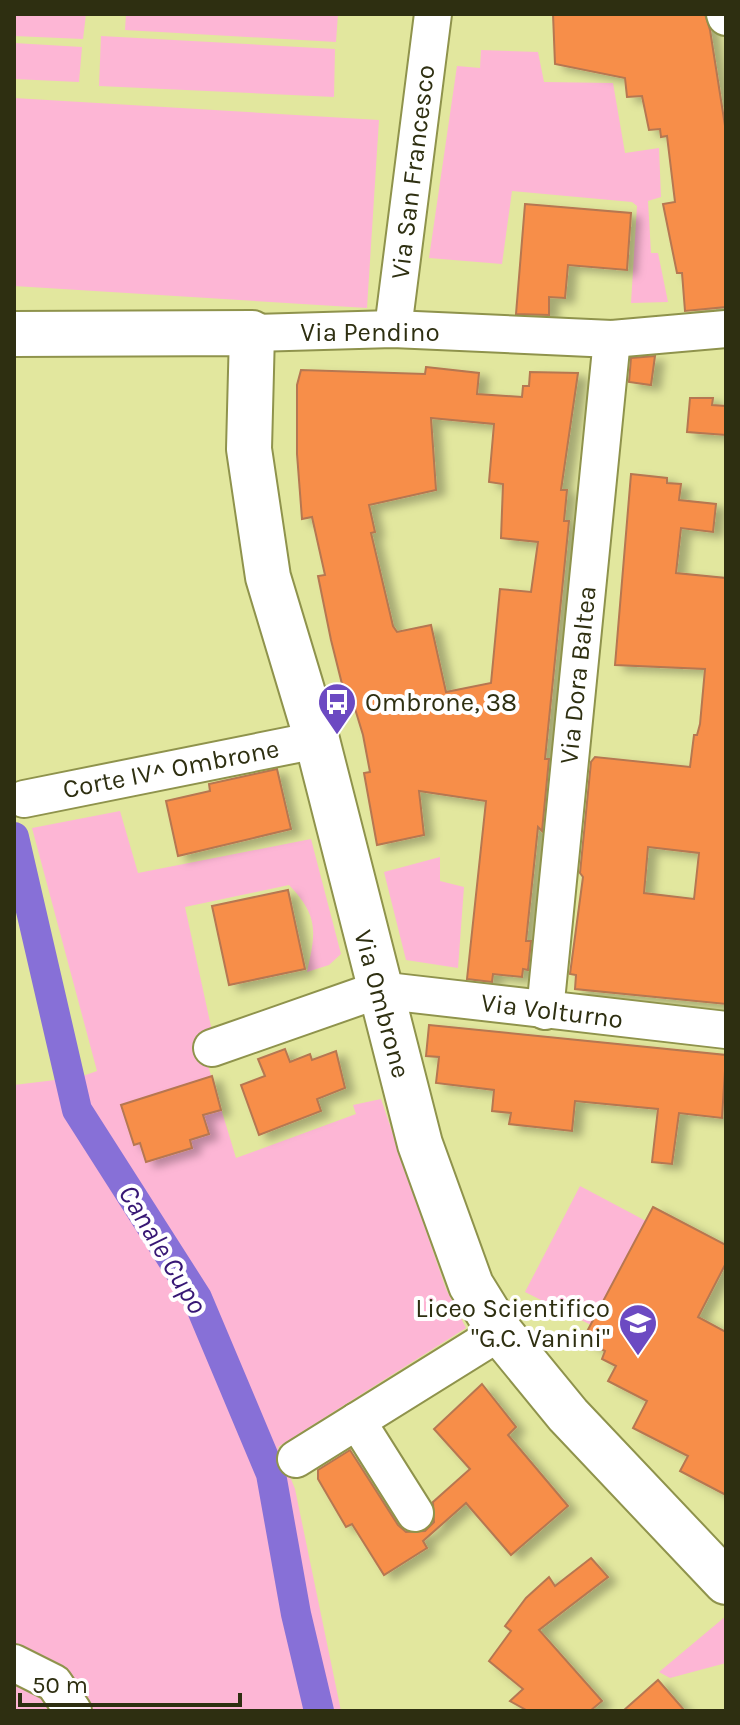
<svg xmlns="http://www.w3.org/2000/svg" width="740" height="1725" font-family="Karla,sans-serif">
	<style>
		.green { fill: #fdb6d5 }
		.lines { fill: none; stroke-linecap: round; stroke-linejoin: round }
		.canal { stroke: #8770d7; stroke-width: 30 }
		.building { fill: #f78e49; stroke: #b67751; stroke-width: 2; fill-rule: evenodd; filter: url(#shadow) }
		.minor-casing { stroke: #8f934c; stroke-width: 40 }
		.tertiary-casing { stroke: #8f934c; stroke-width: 48 }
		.minor { stroke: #fff; stroke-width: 36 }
		.tertiary { stroke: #fff; stroke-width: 44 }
		.labels { text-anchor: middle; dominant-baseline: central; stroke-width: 8; stroke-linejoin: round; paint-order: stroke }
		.street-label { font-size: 26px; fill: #2e2f11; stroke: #fff }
		.poi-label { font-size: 26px; fill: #2e2f11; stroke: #fff; text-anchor: start }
		.water-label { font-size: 28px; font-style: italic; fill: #371774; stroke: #fff }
	</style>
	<defs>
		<filter id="shadow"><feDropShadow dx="9" dy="5" stdDeviation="4" flood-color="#0004"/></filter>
	</defs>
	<rect width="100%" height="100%" fill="#e2e79e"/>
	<g class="green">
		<polygon points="14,14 86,14 83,39 14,36"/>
		<polygon points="126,14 338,14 336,42 125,30"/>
		<polygon points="101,36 335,49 334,97 99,86"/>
		<polygon points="14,43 82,47 79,82 14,79"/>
		<polygon points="481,50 538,52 544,82 613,83 625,153 659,148 661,197 648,201 651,253 658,253 668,302 631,303 637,206 632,202 512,191 502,264 429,258 457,66 480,68"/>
		<polygon points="14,98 379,120 367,308 14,286"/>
		<path d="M120,811l18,62 173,-34 30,115 -12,11 -22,7c9,-40 12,-56 -18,-87l-104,22 27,124 -13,5 37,122 120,-44 -3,-9 28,-6 65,190 20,39 -188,119 17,42 46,222h-257l-70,-62v-564l66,-8 17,-6 -65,-243z"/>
		<polygon points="440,857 440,881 464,887 458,968 406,960 384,872"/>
		<polygon points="580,1186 646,1221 591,1325 525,1292"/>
		<polygon points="726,1616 726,1663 670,1678 659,1672"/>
		<polygon points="14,1673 18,1674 57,1711 14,1711"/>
	</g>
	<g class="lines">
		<polyline class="canal" points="14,837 77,1110 197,1298 271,1474 296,1614 319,1711"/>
	</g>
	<g class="building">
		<polygon points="553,14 705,14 710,30 726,132 726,307 685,311 682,273 677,273 663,204 675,202 667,136 661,137 660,129 649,130 642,96 627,97 625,78 555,64"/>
		<polygon points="525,204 631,213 627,270 568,265 565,298 549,297 549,315 516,314"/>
		<polygon points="655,356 651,385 629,382 631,358"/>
		<path d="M426,367l53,6 -2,21 45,3 1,-11h6l1,-14 48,1 -17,117h6l-3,31h5l-24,238h4l-7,72 -4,-4 -12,114h5l-3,29 -5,-1 -1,8 -29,-3 -1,8 -25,-3 19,-178 -67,-10 5,44 -47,10 -13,-72 6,-1 -7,-37 -11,-36 -6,1 -15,-60 -13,-64 7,-1 -13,-58 -10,2 -5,-65v-69l4,-15 124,4zM431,418l63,6 -5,58 14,2 -2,54 37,4 -7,50 -31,-3 -9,94 -45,9 -15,-67 -34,7 -4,-6 -22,-93 4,-1 -6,-27 67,-15z"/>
		<polygon points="690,398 713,398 712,405 726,406 726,435 687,432"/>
		<path d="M631,474l36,4v5l14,1 -2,16 37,4 -3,28 -32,-4 -5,45 50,5v426l-151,-15 1,-14 -6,-1 13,-97 -3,-4 11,-111 4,-5 95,10 4,-32h3l3,-11 5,-55 -90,-4zM648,847l51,6 -5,46 -50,-6z"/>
		<polygon points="277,769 291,829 178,856 166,801 210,791 209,784"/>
		<polygon points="288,890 305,969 229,985 212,906"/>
		<polygon points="429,1025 726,1055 722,1118 679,1113 672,1164 652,1162 658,1109 575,1101 572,1131 509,1124 511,1113 492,1111 494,1090 436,1083 439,1057 426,1056"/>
		<polygon points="285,1049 290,1062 310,1054 312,1060 336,1051 345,1088 317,1099 321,1111 259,1135 241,1085 265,1076 258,1059"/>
		<polygon points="212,1076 221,1110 203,1115 209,1134 190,1140 192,1148 146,1162 140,1143 134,1145 121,1105"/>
		<polygon points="653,1207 726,1245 726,1263 698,1317 726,1332 726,1495 680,1471 688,1456 633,1428 647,1401 608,1381 616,1366 602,1359 605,1351 583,1339"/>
		<polygon points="482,1384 516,1427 508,1435 568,1506 511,1555 466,1503 423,1541 427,1548 384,1575 352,1524 346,1527 318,1479 318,1470 350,1450 398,1525 406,1532 425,1531 434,1522 433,1502 470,1469 434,1429"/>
		<polygon points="591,1558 608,1577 539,1630 602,1701 590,1711 528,1711 510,1701 523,1689 489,1661 511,1631 505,1626 526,1598 549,1577 555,1586"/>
		<polygon points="658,1680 685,1711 623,1711"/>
	</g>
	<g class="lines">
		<g class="minor-casing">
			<g id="minor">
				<polyline points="725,14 726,17"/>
				<polyline points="393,329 433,14"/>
				<polyline points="252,333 393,329 612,339 726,329"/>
				<polyline points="24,799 317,740"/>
				<polyline points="545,1011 612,339"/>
				<polyline points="212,1048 378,990 726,1030"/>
				<polyline points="357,1421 415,1513"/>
				<polyline points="296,1459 500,1332"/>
				<polyline points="14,1663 54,1683 73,1711"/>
			</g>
		</g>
		<g class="tertiary-casing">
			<polyline id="tertiary" points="14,334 252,333 249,449 268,577 317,740 420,1144 471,1285 500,1332 568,1415 726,1582"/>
		</g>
		<use href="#minor" class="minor"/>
		<use href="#tertiary" class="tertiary"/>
	</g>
	<defs>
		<g id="bus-pin" transform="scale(2)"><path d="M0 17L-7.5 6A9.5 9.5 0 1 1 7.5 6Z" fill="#6c4ac2" stroke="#fff"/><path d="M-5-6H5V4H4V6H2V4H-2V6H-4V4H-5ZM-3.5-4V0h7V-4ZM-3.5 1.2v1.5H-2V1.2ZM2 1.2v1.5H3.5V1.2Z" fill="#fff"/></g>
		<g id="school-pin" transform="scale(2)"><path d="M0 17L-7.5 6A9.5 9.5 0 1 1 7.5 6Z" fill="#6c4ac2" stroke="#fff"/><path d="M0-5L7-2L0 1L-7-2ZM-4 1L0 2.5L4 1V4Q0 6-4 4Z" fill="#fff"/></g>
	</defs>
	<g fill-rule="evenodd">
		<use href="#bus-pin" x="337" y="702"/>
		<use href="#school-pin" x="638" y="1323"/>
	</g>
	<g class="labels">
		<g class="street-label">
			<text transform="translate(413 172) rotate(-83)">Via San Francesco</text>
			<text x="370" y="332">Via Pendino</text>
			<text transform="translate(578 675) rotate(-84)">Via Dora Baltea</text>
			<text transform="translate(171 769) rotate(-11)">Corte IV^ Ombrone</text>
			<text transform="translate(382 1004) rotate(75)">Via Ombrone</text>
			<text transform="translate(552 1011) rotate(7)">Via Volturno</text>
		</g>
		<g class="poi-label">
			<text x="365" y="702">Ombrone, 38</text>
			<text x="610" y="1308" text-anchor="end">Liceo Scientifico<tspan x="610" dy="30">"G.C. Vanini"</tspan></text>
		</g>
		<g class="water-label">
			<text transform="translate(163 1249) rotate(59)">Canale Cupo</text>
		</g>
	</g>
	<rect width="740" height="1725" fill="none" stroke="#2e2f11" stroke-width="32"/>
	<path d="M20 1693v12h220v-12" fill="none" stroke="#2e2f11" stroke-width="4"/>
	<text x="32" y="1693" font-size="24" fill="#2e2f11" stroke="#ffffff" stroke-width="6" paint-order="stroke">50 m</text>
</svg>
